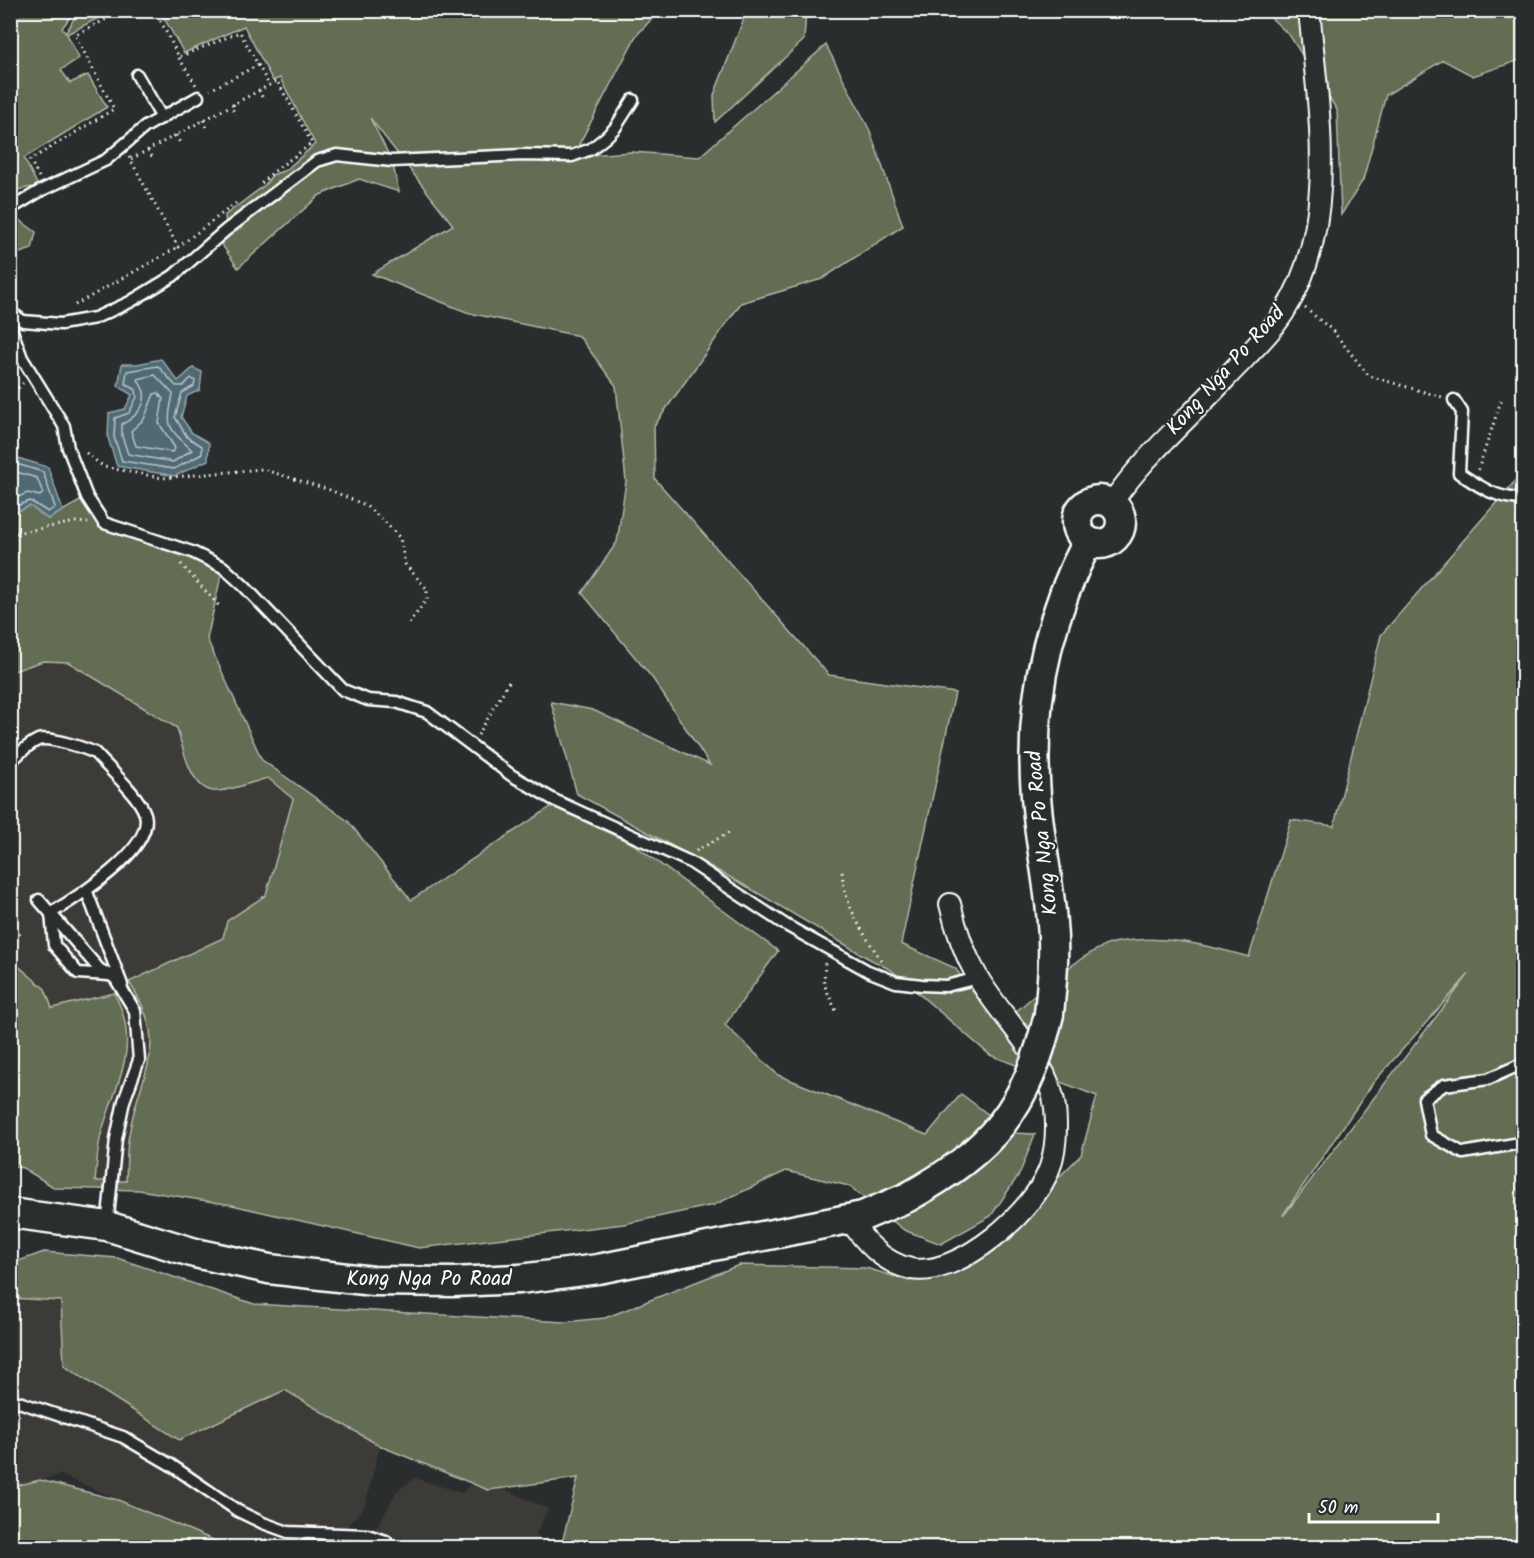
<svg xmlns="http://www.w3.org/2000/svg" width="1534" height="1558" font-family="Kalam,sans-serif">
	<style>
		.built { fill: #3d3a38 }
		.green { fill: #636d53; stroke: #b1b6a9; stroke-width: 1.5; fill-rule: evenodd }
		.water { fill: #506a75; stroke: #96a6ac; stroke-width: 1.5 }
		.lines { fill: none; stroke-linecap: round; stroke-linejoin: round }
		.shore { stroke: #b9c3c8; stroke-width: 1.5 }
		.lane-casing { stroke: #fff; stroke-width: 15 }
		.street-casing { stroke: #fff; stroke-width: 24 }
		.secondary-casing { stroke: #fff; stroke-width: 33 }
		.path { stroke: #fff; stroke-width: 3; stroke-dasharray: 1.5 4.5; stroke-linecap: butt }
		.lane { stroke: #2a2d2e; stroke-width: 10 }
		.street { stroke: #2a2d2e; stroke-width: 20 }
		.secondary { stroke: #2a2d2e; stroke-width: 28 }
		.secondary-bridge-casing { stroke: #fff; stroke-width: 33; stroke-linecap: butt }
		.secondary-bridge { stroke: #2a2d2e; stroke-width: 28 }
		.labels { text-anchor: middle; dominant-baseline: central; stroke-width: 4.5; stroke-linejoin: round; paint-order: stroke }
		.street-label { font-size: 21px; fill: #fff; stroke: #2a2d2e }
	</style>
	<rect width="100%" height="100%" fill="#2a2d2e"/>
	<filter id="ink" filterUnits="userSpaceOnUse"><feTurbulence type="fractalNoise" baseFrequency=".0167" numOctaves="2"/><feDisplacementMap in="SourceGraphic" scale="12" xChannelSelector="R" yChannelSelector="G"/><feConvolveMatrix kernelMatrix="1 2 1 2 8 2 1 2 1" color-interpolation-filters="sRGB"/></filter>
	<g filter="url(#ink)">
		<g class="built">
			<polygon points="43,661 68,662 177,728 189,769 213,791 268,778 293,799 266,895 227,921 223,938 129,982 145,1007 153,1045 129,1135 126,1181 95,1182 101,1134 129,1042 114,994 52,1009 45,989 11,959 10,672"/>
			<polygon points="10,1298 61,1301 179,1439 285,1390 380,1446 365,1506 329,1547 230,1547 61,1475 11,1487"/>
			<polygon points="415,1478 462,1493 472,1483 488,1490 503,1488 548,1509 536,1535 552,1547 372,1548 365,1542 379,1524 396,1492"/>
		</g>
		<g class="green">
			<polygon points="11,10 75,11 62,28 66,33 78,11 112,11 67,34 79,58 61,70 70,83 88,75 107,107 24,158 38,186 11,191"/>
			<path d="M160,11h499l-23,25 -63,120 59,-4 67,5 127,-112 44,86 33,95 -81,53 -81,24 -87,123 1,53 174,196 126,18 -54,251 54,24 44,58c27,-22 85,-79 119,-84 45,-8 88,3 131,15l42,-137 43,6 47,-191 142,-163v1075h-962l17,-69 -90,12 -108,-44 -95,-56 -106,50 -115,-74 -3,-65 -50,-3 -1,-34 34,-12 73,6 137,46 310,18 41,-4 134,-53 127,3 43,13 50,-12 52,-30 39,-53 31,-31 16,-59 -107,-41 -99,-85 -25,-13 -122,-72 -167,-91 -26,-92 42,8 117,55 -57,-86 -71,-86 35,-51 9,-61 -10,-95 -37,-50 -110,-23 -97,-39 81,-49 -83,-107 22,43 7,31 -40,-13 -39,16 -82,73 -18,-26 6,-12 -1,-15 40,-30 7,-10 14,-5 29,-26 -35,-66 -7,3 -29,-55 -60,27zM1469,974l-185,241h-1l90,-132z"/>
			<polygon points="742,11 806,11 804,40 715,122 714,95 746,13"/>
			<polygon points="1264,11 1523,11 1523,59 1473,76 1443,60 1386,95 1363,180 1341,215 1337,110 1290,36"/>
			<polygon points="10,213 36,232 32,249 11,256"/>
			<path d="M87,497l18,26 118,44 -16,72 55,121 86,61 63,79 141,-94 81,38 145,107 -53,74 53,50 149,60 34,-41 52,39 22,1 -15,39 -29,43 -50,28 -37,-14 -55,-44 -63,-15 -72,34 -90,19 -205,24 -187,-43 -93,-15 -84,-2 -32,-20 -12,-2 -1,-207 35,30 7,19 62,-15c28,51 3,88 -12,138 -5,16 -5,34 -7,50h31c1,-15 0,-31 3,-46 10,-66 44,-86 0,-153l94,-44 4,-17 39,-26 27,-96 -25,-21c-13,3 -43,15 -55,13 -23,-3 -31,-46 -36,-63l-109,-66 -25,-1 -32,11v-158l19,-8 18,13z"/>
			<polygon points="40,1480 118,1500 230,1547 11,1547 11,1487"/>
		</g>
		<g class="water">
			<polygon points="161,359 178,381 193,368 202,372 200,390 187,396 181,417 192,433 209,443 208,460 175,476 117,466 108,438 109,413 125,409 132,395 118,386 122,364 137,364"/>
			<polygon points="11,456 48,467 63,511 48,519 30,506 11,514"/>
		</g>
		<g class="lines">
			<g class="shore">
				<polygon points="158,366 176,386 183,386 191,378 195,381 194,386 182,393 175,417 187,437 202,446 202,454 174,469 122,461 114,437 115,418 129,413 137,397 136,390 125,383 127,371"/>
				<path d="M155,375l18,19c-7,34 -6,33 19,56l-19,12 -45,-8 -6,-18v-12c11,-5 25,-17 22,-32 -1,-5 -5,-9 -6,-13z"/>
				<polygon points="158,393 163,399 159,423 175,448 172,452 136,446 131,431 144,419 154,394"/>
				<polyline points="10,462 43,472 55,507 48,512 30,501 10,508"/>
				<polyline points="10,470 37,478 43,493 40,496 28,493 10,500"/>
			</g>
			<g class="lane-casing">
				<g id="lane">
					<polyline points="137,75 162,118"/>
					<polyline points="10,209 40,191 106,160 145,127 198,97"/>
					<polyline points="10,312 23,321 61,324 95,318 130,302 173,276 226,230 317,161 337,155 392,161 523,155 572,156 591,149 606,137 615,128 633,100"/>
					<polyline points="10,325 22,358 64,426 68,448 87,497 104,523 192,552 223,567 244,586 343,690 368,700 396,702 427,712 511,775 554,800 690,862 784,924 868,971 896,982 922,985 946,986 978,978"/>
					<path d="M1454,400l8,12 -3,61c21,14 38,26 65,26"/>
					<path d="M10,762c9,-8 17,-17 28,-22 10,-4 47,8 57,13 13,15 44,42 50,61 10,35 -69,84 -94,99l3,32 24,28 31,2"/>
					<polyline points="87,892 122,985"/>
					<polyline points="39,900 99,969 115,978 135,1011 139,1060 124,1101 116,1139 107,1226"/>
					<polyline points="1520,1143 1463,1153 1431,1135 1424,1099 1444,1085 1488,1079 1524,1063"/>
					<polyline points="10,1399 123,1437 171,1465 238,1511 263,1523 288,1532 367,1535 386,1541"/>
				</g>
			</g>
			<g class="street-casing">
				<g id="street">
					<path d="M1111,504c32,-47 74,-82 113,-124 20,-22 44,-43 60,-68 56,-87 34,-205 25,-302"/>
					<path d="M849,1219c15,22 34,44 62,50 48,9 125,-59 139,-102 6,-18 7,-40 5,-59 -5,-48 -55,-91 -78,-132 -13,-23 -21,-46 -27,-72"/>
				</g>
			</g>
			<g class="secondary-casing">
				<g id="secondary">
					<circle cx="1099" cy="522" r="22"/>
					<path d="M1049,1014c3,-31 6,-61 3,-91 -3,-43 -13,-84 -16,-127 -7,-90 10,-175 52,-255"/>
					<polyline points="10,1213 107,1226 195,1253 269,1269 373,1281 453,1282 520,1279 598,1269 863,1216 908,1197"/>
				</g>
			</g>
			<g class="path">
				<polyline points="155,10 179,57 240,32 258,65 210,90"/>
				<polyline points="179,58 196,85"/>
				<polyline points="258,65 269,85"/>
				<polyline points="259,90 263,99"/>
				<polyline points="234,104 232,108 235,115"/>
				<polyline points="204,120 207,129"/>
				<polyline points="176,135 180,143"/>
				<polyline points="148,150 153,158"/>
				<polyline points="129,157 178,247 236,203"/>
				<path d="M131,159l146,-78 35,62c-17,14 -37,25 -51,41"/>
				<polyline points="39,177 30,160 114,109 75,35 124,10"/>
				<polyline points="75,305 178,247"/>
				<polyline points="1305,308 1332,330 1369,376 1442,397"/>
				<polyline points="10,397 23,383"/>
				<polyline points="86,453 104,467 162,478 262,469 330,490 365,505 385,522 400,538 405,564 427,589 427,599 408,625"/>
				<polyline points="1478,470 1502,398"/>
				<polyline points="10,534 76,522 88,523"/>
				<polyline points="181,564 219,606"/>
				<polyline points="478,735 509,682"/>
				<polyline points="696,851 730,832"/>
				<path d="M842,872c3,36 22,62 41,91"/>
				<polyline points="11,925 23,938"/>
				<polyline points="825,963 824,984 836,1011"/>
			</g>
			<use href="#lane" class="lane"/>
			<use href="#street" class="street"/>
			<use href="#secondary" class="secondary"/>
			<g class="secondary-bridge-casing">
				<path id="secondary-bridge" d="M908,1197c84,-47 119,-88 141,-183"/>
			</g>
			<use href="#secondary-bridge" class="secondary-bridge"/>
		</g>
	</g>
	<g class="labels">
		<g class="street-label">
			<text transform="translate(1226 371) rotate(-48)">Kong Nga Po Road</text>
			<text transform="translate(1043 833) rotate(-96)">Kong Nga Po Road</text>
			<text x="429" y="1279">Kong Nga Po Road</text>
		</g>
	</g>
	<rect width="1534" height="1558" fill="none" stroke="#2a2d2e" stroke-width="36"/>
	<rect x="18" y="18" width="1498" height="1522" fill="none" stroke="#fff" stroke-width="2" filter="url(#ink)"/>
	<path d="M1309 1513v9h129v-9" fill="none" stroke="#ffffff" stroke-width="3"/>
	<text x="1318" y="1513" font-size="18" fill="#ffffff" stroke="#2a2d2e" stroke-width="4.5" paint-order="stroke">50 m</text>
</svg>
